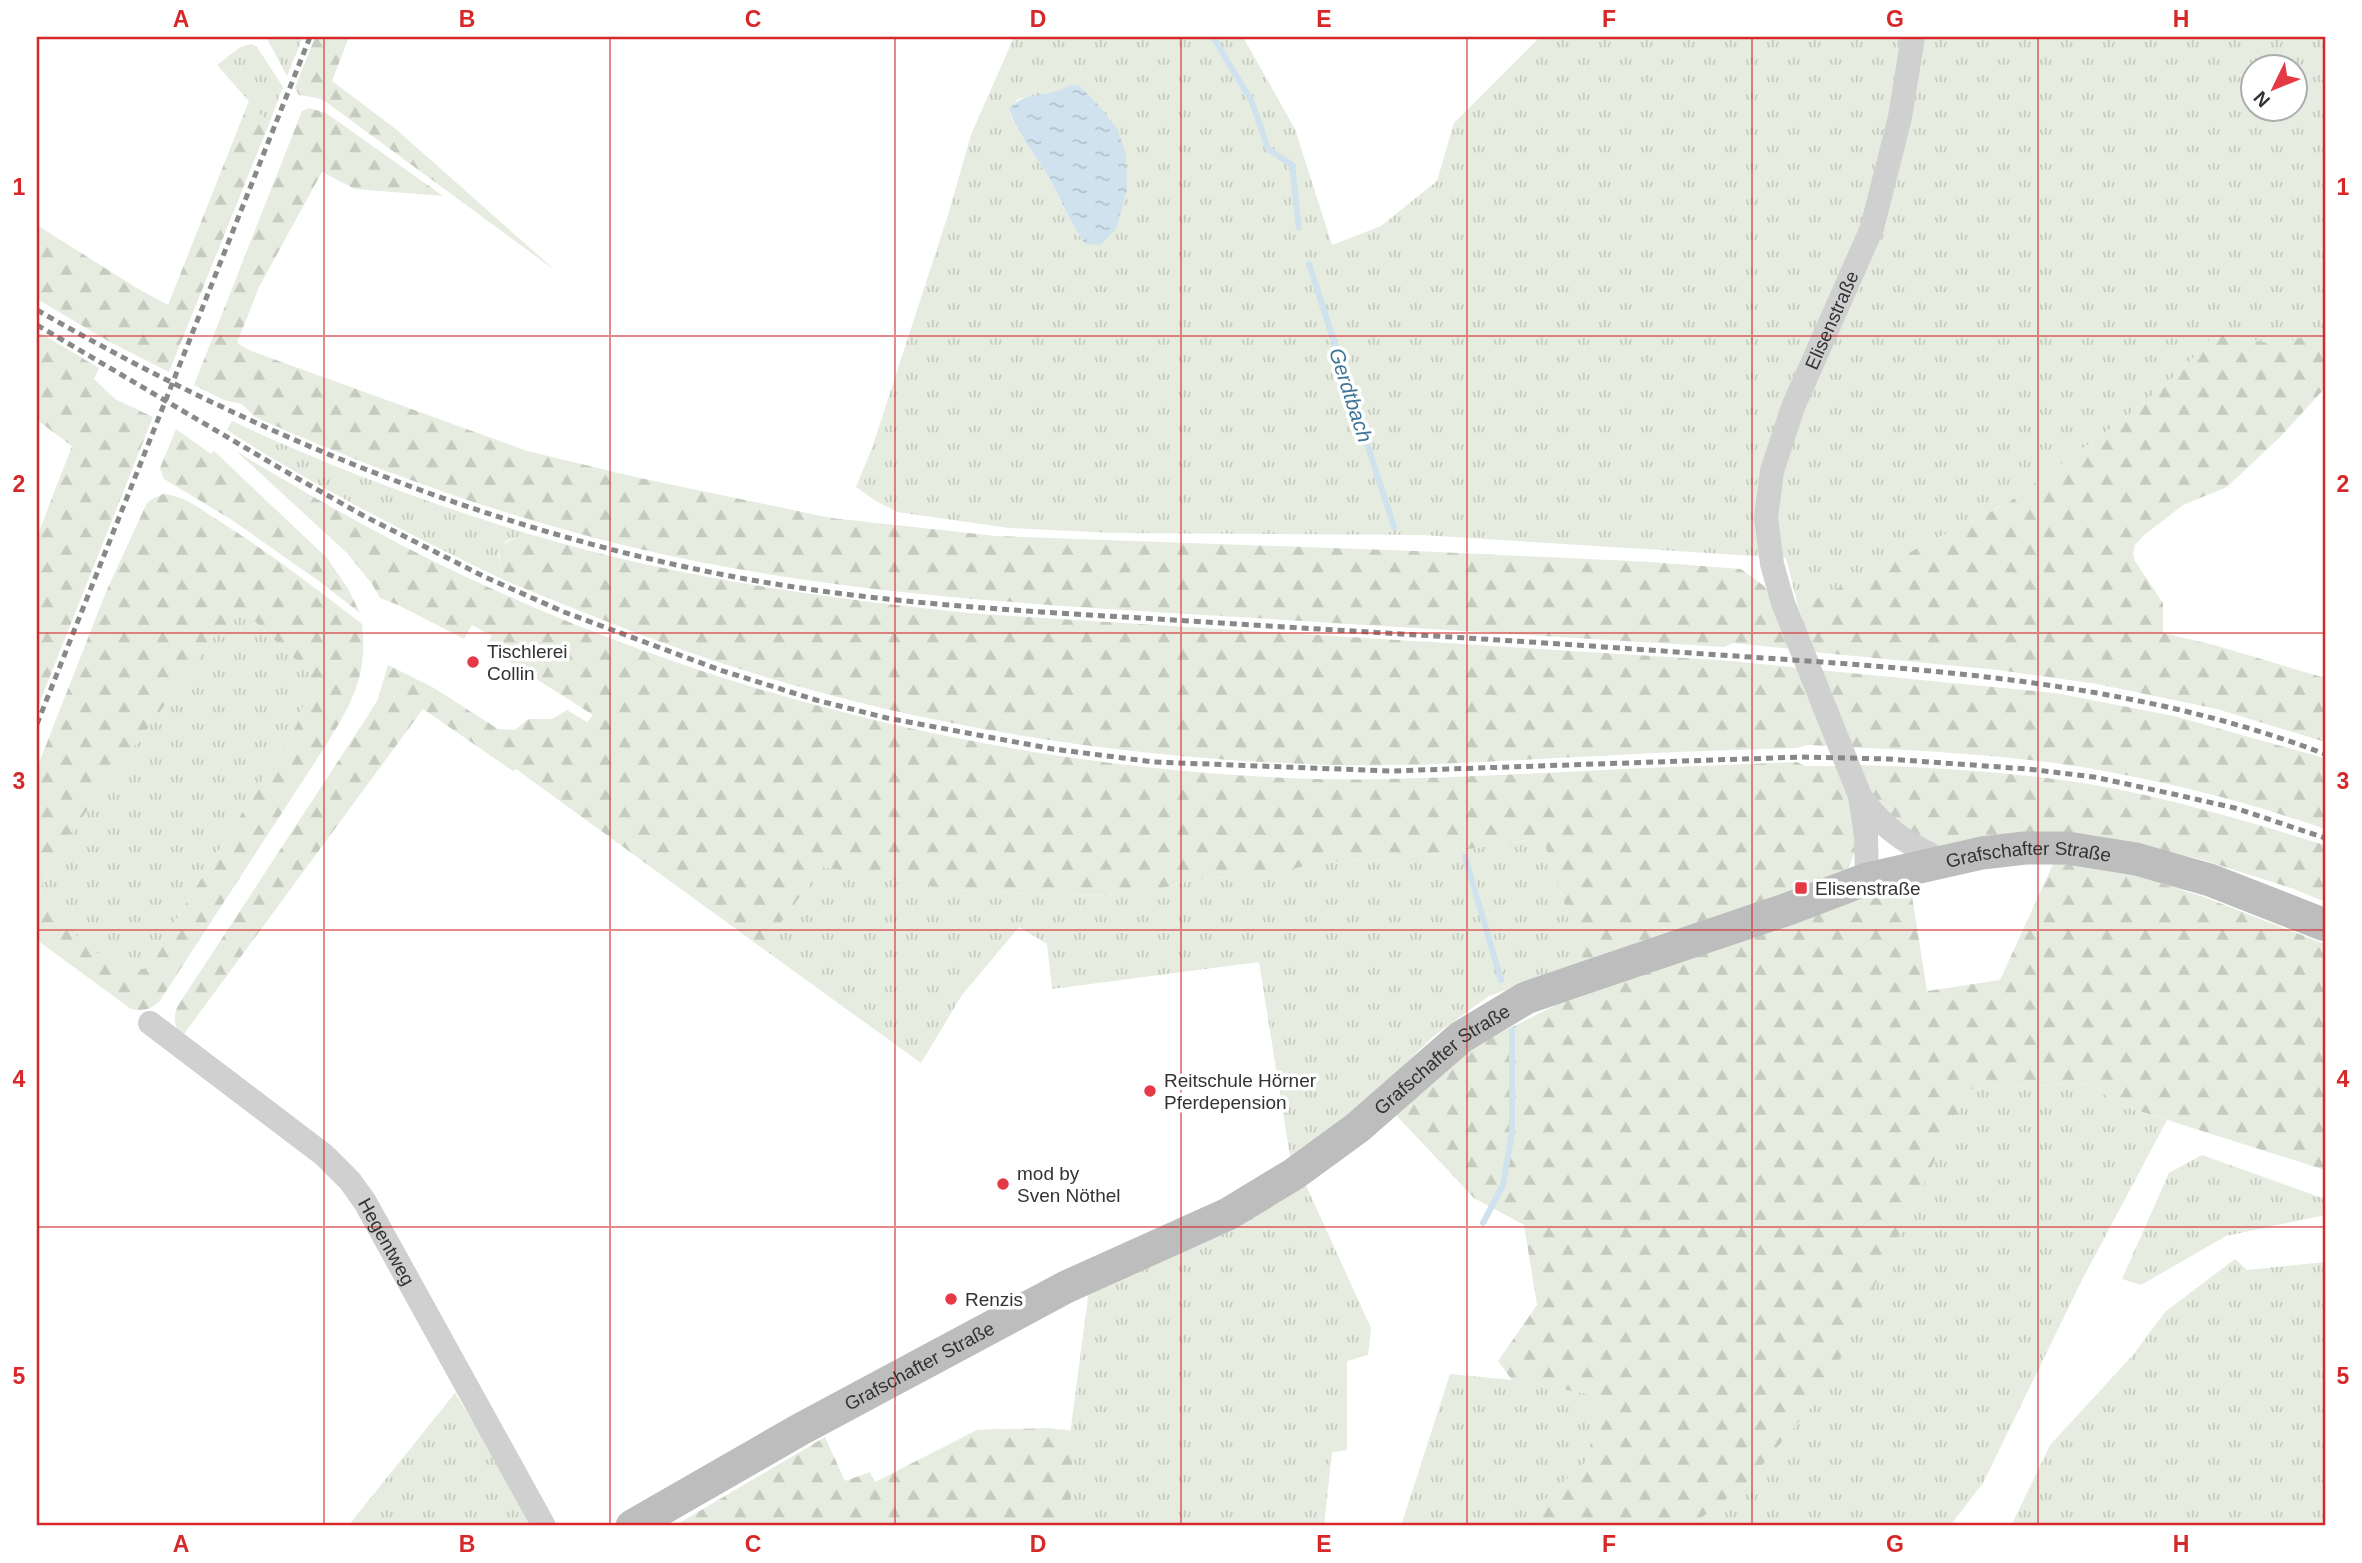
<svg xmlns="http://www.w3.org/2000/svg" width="2362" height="1563" font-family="Arial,sans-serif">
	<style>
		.grass { fill: url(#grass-tufts); fill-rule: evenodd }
		.forest { fill: url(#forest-firs); fill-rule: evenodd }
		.water { fill: url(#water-ripples) }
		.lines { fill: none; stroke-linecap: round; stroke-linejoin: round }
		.stream { stroke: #cfe2ee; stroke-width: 6 }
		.minor { stroke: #d0d0d0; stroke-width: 24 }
		.secondary { stroke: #bdbdbd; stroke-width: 33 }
		.rail { stroke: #888; stroke-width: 5; stroke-dasharray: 7 5; stroke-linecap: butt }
		.grid { fill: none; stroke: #d62828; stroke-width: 2; stroke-opacity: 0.55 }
		.poi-dot { fill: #e63946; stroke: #fff; stroke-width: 2.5 }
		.labels { text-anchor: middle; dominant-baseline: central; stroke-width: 7; stroke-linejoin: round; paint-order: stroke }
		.street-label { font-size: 19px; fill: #333; stroke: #fff }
		.poi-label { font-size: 19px; fill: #333; stroke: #fff; text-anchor: start }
		.water-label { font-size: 21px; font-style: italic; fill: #3f7597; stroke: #fff }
		.neatline { fill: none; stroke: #d62828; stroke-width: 2.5 }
		.grid-label { font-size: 23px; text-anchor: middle; font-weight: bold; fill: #d62828 }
	</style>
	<defs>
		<pattern id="grass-tufts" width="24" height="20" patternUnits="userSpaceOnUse" patternTransform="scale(1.75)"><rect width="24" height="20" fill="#e6ecdf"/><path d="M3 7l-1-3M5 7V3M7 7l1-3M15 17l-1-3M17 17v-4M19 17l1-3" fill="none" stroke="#c6cbc0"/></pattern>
		<pattern id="forest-firs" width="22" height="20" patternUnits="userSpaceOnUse" patternTransform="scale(1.75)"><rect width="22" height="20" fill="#e6ecdf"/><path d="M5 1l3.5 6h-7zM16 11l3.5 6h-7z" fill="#c6cbc0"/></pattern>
		<pattern id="water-ripples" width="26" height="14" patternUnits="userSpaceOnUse" patternTransform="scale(1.75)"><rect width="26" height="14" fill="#cfe2ee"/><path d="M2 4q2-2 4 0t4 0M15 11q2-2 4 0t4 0" fill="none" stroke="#b2c2cd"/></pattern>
	</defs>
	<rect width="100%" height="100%" fill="#fff"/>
	<g class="grass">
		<polygon points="266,37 303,37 287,76"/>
		<path d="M1014,37h229l52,92 37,116 49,-19 56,-45 17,-58 86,-86h785v284l-8,10 -35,14 -67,-11 -34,37 -56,47 -119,86 -196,98 -12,4 -12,-48 -364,-23 -309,-2 -104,-5 -112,-16 -21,-11 -20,-14 16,-39 76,-233 23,-80zM2254,66h42v42h-42zM1059,92l26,152c-15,-21 -24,-45 -37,-68 -14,-23 -30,-40 -39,-66l9,-11z"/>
		<polygon points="251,44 257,47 283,87 269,124 217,65 239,48"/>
		<path d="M232,421c96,45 195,82 297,113l-23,7 -8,14 6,25c-95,-46 -189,-93 -277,-150z"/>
		<path d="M236,616h13l62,58v11l-15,41 -150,242c-33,10 -89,-46 -106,-71l11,-37 168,-230z"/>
		<polygon points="1543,839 1584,963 1489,996 1435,1035 1344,1123 1291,1163 1259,962 1052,989 1047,944 1019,927 962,995 921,1063 762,948 822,867 956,890 1052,895 1135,896 1196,879 1265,875 1323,862 1394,859"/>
		<polygon points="2092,1083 2114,1103 2167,1120 2082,1280 1983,1483 1950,1526 1691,1526 1748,1482 1823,1393 1969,1089"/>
		<polygon points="2202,1155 2325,1199 2325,1215 2226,1236 2141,1285 2122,1279 2169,1173"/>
		<polygon points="1304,1181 1371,1328 1368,1355 1347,1361 1347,1450 1332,1452 1324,1526 1058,1526 1089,1290"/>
		<polygon points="2235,1259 2247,1270 2325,1262 2325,1526 2011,1526 2050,1445 2133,1355 2165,1312"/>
		<polygon points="1450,1374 1512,1380 1600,1396 1587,1461 1529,1514 1535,1526 1401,1526"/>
		<polygon points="455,1393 536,1526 348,1526"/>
	</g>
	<g class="forest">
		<polygon points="315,37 349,37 332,81 397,130 556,271 326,102 318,98 299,95 295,88"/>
		<polygon points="249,101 269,124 169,372 108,341 37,299 37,225 135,287 168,305"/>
		<path d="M309,108l17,5 117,83 -88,-7 -33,-17 -63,115 -22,56 14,8 276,100 108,26 196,41 165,18 419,15 236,11 90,7 23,17 10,14 19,49 -60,-6 -9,4c-168,-10 -336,-21 -503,-31 -198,-12 -397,-23 -590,-69 -129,-31 -255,-76 -376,-130l-13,-13 -18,-4 -30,-15 108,-274z"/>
		<polygon points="2325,321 2325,388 2279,438 2227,487 2183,505 2143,536 2135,545 2133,554 2135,561 2163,603 2163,633 2214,645 2325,678 2325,742 2217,709 2097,684 1998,670 1813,652 1798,606 1810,602 2006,504 2125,418 2181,371 2215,334 2282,345 2317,331"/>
		<polygon points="37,331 99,368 94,379 115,399 153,417 37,709 37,537 72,446 37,420"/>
		<polygon points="176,429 211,454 214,451 327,558 347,587 360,613 316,579 232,520 164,479 160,468"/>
		<path d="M236,451c90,55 184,107 281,149 250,110 525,171 799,179 90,2 180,-4 269,-8 71,-4 142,-6 212,-9l8,4h36l12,28 2,57 -6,16 -8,9 -257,87 -41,-124 -149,20 -71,3 -58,13 -69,4 -61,17 -83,-1 -97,-5 -133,-23 -60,81 -246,-179 -3,2 -90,-62 -242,329c-6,-11 -8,-19 -4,-31l190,-290 11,-18 10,-34 46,23 64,41 17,1 13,-11h24l15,-9 20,12 6,-7 -107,-68 6,-11 -20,-11 -8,14 -66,-34 -18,-7 -8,-14 -25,-31z"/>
		<path d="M163,494c20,1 36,14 53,25 51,32 99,68 146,105 6,51 -10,79 -36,121l-167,257c-9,8 -16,9 -28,7l-94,-69v-172l69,-176 40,-87 4,-5zM236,616h13l62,58v11l-15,41 -150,242c-32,10 -90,-47 -106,-72l11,-36 168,-229z"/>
		<path d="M529,534c147,44 299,65 452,80l751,47 68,7 33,78 -27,-1 -9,3c-66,2 -132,4 -198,8 -89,4 -177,11 -266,9 -205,-6 -410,-37 -606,-100 -76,-25 -150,-55 -223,-85 -8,-34 -9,-35 25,-46z"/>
		<path d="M1819,670l236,23 119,23 143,40 8,3v70c-66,-23 -136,-42 -205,-55 -88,-18 -180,-22 -269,-27z"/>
		<path d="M1858,765c96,3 193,9 287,30 61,14 121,32 180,50v57l-31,-13 -94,-30 -71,-16 -190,3 -15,-4 -46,-36z"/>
		<polygon points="2054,862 2112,867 2204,897 2325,944 2325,1170 2114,1103 2092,1083 1969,1089 1823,1393 1748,1482 1691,1526 1535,1526 1529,1514 1587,1461 1600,1396 1512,1380 1498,1361 1537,1305 1524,1225 1474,1198 1393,1112 1456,1055 1584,991 1910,883 1927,991 2000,980"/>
		<polygon points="1049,1428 1073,1431 1070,1526 674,1526 825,1437 845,1481 870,1472 875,1482 977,1430"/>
	</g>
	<path class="water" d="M1070,85l10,1 22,23 15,20 9,25 1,36 -11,39 -16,16 -15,-1c-15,-21 -24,-45 -37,-68 -14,-23 -30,-41 -39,-67 19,-21 38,-9 61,-24z"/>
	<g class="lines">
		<g class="stream">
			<polyline points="1213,37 1252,102 1268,149 1292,165 1299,228"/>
			<polyline points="1309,264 1394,527"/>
			<polyline points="1465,857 1501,980"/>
			<polyline points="1483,1223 1503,1185 1512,1132 1512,1030"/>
		</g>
		<g class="minor">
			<path d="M1862,799c26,34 44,43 82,63"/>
			<path id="s1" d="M1867,879l-1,-43 -6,-40 -77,-193 -11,-39 -6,-46 6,-47 21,-64 79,-179 28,-111 13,-80"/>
			<path id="s2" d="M150,1023l174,132 26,26 15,21 179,324"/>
		</g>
		<path class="secondary" id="s3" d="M632,1526l169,-97 265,-142 162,-73 66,-40 63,-46 104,-91 65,-39 58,-20 204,-69 79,-30 115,-26 43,-5h42l69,11 74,21 115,45"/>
		<g class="rail">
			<path d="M37,310c216,124 447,219 693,266 135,26 274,34 411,42 170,11 339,20 508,32 228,17 461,22 676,104"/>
			<polyline points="37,325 295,477 364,516 485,577 564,612 720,670 816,700 887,718 1053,749 1154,762 1391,771 1802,757 1888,759 2028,769 2094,777 2173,794 2235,808 2325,838"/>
			<polyline points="37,724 310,37"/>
		</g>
	</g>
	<path class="grid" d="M324,37v1489M610,37v1489M895,37v1489M1181,37v1489M1467,37v1489M1752,37v1489M2038,37v1489M37,336h2288M37,633h2288M37,930h2288M37,1227h2288"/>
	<g class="poi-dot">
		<circle cx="473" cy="662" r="7"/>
		<rect x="1794" y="881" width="14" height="14" rx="3.5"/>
		<circle cx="1150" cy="1091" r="7"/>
		<circle cx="1003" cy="1184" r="7"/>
		<circle cx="951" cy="1299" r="7"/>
	</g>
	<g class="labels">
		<g class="street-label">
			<text stroke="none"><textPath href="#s1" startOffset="588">Elisenstraße</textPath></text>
			<text stroke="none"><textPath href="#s3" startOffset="1568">Grafschafter Straße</textPath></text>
			<text stroke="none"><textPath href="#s3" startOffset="938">Grafschafter Straße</textPath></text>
			<text stroke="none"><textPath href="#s2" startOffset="326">Hegentweg</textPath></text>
			<text stroke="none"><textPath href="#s3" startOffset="329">Grafschafter Straße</textPath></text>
		</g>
		<g class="poi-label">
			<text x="487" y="651">Tischlerei<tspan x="487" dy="22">Collin</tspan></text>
			<text x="1815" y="888">Elisenstraße</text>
			<text x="1164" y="1080">Reitschule Hörner<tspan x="1164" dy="22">Pferdepension</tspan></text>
			<text x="1017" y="1173">mod by<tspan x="1017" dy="22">Sven Nöthel</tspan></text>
			<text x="965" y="1299">Renzis</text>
		</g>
		<g class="water-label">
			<text transform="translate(1351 395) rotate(72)">Gerdtbach</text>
		</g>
	</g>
	<rect width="2362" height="1563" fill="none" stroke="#ffffff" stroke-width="77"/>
	<g transform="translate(2274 88) rotate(227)"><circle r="33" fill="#ffffff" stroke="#adadad" stroke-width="2"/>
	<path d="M0-5L12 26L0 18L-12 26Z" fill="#e63946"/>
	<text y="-10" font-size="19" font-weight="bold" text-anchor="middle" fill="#333333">N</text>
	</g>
	<rect x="38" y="38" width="2286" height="1486" class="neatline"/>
	<g class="grid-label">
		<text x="181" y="27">A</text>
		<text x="467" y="27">B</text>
		<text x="753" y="27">C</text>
		<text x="1038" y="27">D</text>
		<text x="1324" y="27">E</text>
		<text x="1609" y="27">F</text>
		<text x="1895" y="27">G</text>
		<text x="2181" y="27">H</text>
		<text x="19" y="195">1</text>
		<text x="2343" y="195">1</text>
		<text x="19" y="492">2</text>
		<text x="2343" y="492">2</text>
		<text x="19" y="789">3</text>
		<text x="2343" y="789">3</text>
		<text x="19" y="1087">4</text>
		<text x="2343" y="1087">4</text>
		<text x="19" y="1384">5</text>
		<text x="2343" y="1384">5</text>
		<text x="181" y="1552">A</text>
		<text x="467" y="1552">B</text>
		<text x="753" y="1552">C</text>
		<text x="1038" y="1552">D</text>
		<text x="1324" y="1552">E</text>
		<text x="1609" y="1552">F</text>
		<text x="1895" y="1552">G</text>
		<text x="2181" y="1552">H</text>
	</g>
</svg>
